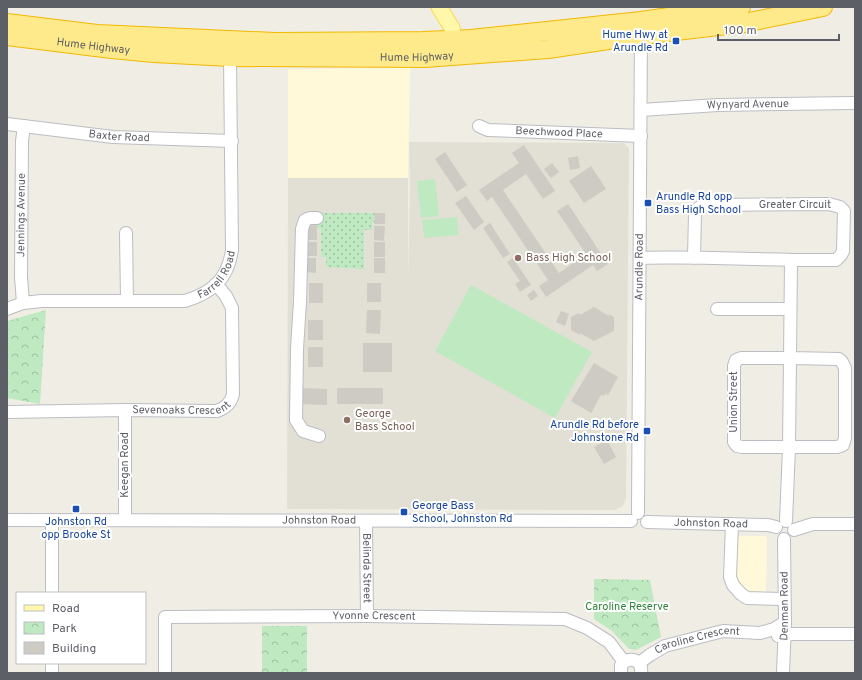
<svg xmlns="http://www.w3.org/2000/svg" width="862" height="680" font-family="Overpass,sans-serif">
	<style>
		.commercial { fill: #fff9d9 }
		.education { fill: #e2e0d4 }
		.grass { fill: url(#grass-dots) }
		.park { fill: url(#park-crowns) }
		.garden { fill: #bee9c1 }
		.building { fill: #cdcbc3 }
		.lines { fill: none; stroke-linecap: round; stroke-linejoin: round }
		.minor-casing { stroke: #bbbdc4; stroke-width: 14 }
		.major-casing { stroke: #fdd94f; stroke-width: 17 }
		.highway-casing { stroke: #f3b800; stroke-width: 20 }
		.minor { stroke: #fff; stroke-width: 12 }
		.major { stroke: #fff7a9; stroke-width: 15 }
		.highway { stroke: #ffea8b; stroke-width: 18 }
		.transit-dot { fill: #1a4fb4; stroke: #fff; stroke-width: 1.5 }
		.education-dot { fill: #8d6e63; stroke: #fff; stroke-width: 1.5 }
		.labels { text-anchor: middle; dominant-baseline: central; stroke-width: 4; stroke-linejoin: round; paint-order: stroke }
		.transit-label { font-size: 11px; fill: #164399; stroke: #fff; text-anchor: end }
		.street-label { font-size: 11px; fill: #5c5f66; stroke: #fff }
		.education-label { font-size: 11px; fill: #785e54; stroke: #fff; text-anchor: start }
		.park-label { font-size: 11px; fill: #2d8337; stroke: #fff }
	</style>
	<defs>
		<pattern id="grass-dots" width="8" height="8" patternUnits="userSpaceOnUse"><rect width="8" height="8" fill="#bee9c1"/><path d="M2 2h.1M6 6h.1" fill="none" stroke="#9ec0a1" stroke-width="1.8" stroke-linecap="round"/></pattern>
		<pattern id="park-crowns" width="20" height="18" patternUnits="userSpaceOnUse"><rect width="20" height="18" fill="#bee9c1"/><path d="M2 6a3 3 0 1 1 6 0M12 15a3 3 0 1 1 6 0" fill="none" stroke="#9ec0a1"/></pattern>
	</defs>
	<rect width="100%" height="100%" fill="#f0eee4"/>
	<g class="commercial">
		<polygon points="410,68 408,178 288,178 288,69"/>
		<polygon points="740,536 765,536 767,538 766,592 765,594 748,593 744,591 735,578 736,540"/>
	</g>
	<polygon class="education" points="409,142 624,143 629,148 626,498 623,506 615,510 287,509 288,178 408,178 408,280 410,185"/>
	<polygon class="grass" points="317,213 375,213 374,222 372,222 372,230 364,230 364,269 326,267 326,257 321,257 321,229 317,228"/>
	<g class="park">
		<polygon points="46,310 40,404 7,398 7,321"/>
		<polygon points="594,579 650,580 661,637 636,650 629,649 612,631 594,619"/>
		<rect x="262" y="626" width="45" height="47"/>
	</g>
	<g class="garden">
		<polygon points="435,179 439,216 421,218 417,181"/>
		<polygon points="457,217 459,235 424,238 422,220"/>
		<polygon points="471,285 592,352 555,418 435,351"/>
	</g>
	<g class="building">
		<polygon points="524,145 555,191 543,199 526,174 503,190 559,273 586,254 557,211 568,204 608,264 597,271 593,265 546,297 539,286 548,280 492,197 487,201 479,190 519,163 512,153"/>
		<polygon points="445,152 467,185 457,192 435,159"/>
		<polygon points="578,156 580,168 570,170 568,158"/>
		<polygon points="552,163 559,172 551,178 544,169"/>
		<polygon points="591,166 606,189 584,203 569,181"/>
		<polygon points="466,196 484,222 474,230 455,203"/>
		<polygon points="375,213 385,213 385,224 374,224"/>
		<polygon points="490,223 510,254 503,258 483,228"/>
		<polygon points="317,225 317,240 306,240 306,226"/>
		<polygon points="374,226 385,226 384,241 374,240"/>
		<rect x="306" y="242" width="11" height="14"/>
		<rect x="374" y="242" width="11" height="15"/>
		<polygon points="306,258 316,258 316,273 306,272"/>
		<rect x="374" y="258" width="11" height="15"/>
		<polygon points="513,258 531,285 520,292 515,284 520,281 507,262"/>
		<rect x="309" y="283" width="14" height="20"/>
		<rect x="367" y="283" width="14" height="19"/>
		<polygon points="534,290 538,296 531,301 527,295"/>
		<polygon points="594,307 609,316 609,314 614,317 614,331 594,341 580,333 580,335 571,330 571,317 579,313 580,315"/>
		<polygon points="367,310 381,310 380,334 366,333"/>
		<polygon points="561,311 569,314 565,326 556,322"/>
		<rect x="308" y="320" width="15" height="20"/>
		<rect x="363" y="343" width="29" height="29"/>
		<rect x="308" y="347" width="15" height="20"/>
		<polygon points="594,363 618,377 608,395 605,394 604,396 601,395 591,413 571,401"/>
		<polygon points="299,388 327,389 327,405 299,404"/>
		<rect x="337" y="388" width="46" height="16"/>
		<polygon points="607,440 616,457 604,464 594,447"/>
	</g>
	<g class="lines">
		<g class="minor-casing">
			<g id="minor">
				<path id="s1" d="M641,110l77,-5 137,-2"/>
				<path id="s2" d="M7,124l106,13 119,4"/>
				<path id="s3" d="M479,126l9,4 153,6"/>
				<polyline points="317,218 310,218 305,220 302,229 300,302 297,349 296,420 303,431 319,436"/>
				<polyline points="126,233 127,300"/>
				<path d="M640,258c65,-2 130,3 196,2l5,-5 2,-4 1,-40 -4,-4 -11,-3 -124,1c-5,1 -8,3 -10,8l-1,45"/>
				<path id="s4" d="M23,303l-2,-26 1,-136 2,-15"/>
				<path id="s5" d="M7,309l16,-6 18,-2h144c27,-8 43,-22 47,-51l-2,-193"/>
				<polyline points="717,309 790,309"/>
				<path id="s6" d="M7,412l118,-2 92,1c9,-3 14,-8 16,-17l-1,-86 -6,-12 -10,-12"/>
				<path id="s7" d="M638,513l3,-485"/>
				<path id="s8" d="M7,520l624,1"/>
				<polyline points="125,520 125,410"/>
				<path id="s9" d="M366,521l1,95"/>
				<polyline points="786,521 789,448 790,358 839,359 842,362 845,368 845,438 843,445 837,447 742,447 737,446 734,442 734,366 736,360 741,358 790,358 791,261"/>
				<path id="s10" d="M647,522l121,3 8,2"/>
				<polyline points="732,524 730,577 733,585 741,594 747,598 784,599"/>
				<polyline points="794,530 813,524 855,524"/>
				<polyline points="52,593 52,520"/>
				<polyline points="778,636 792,634 855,634"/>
				<path id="s11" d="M639,663l11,-8 15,-9 58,-15 37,2 14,-4 11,-7"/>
				<polyline points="52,673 52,663"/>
				<path id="s12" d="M165,673v-56l202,-1 198,3 22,9 22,14 15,20"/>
				<path d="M621,673v-8c8,-10 22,-5 20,8"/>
				<path id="s13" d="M783,673l2,-51 -1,-83"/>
			</g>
		</g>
		<g class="major-casing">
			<polyline id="major" points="439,7 452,28 455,51"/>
		</g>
		<g class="highway-casing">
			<g id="highway">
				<polyline points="7,23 97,34 275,42 423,41 471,39 641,21 741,7"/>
				<path id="s14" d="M7,36l105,13 42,4 76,4 195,1 123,-9 94,-14 102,-12 79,-16"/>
			</g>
		</g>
		<use href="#minor" class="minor"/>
		<use href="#major" class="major"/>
		<use href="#highway" class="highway"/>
	</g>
	<g class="transit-dot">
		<rect x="672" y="37" width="8" height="8" rx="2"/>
		<rect x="644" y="199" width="8" height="8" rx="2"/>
		<rect x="643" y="427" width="8" height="8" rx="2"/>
		<rect x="72" y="505" width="8" height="8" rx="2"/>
		<rect x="400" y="508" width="8" height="8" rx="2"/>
	</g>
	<g class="education-dot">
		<circle cx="518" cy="258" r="4"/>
		<circle cx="347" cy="420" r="4"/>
	</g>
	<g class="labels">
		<g class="transit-label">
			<text x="668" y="35">Hume Hwy at<tspan x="668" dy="13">Arundle Rd</tspan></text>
			<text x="656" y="197" text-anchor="start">Arundle Rd opp<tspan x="656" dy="13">Bass High School</tspan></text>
			<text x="639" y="425">Arundle Rd before<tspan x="639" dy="13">Johnstone Rd</tspan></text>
			<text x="412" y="506" text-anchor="start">George Bass<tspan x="412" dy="13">School, Johnston Rd</tspan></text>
			<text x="76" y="522" text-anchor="middle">Johnston Rd<tspan x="76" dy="13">opp Brooke St</tspan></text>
		</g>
		<g class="street-label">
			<text stroke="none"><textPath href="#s14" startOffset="87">Hume Highway</textPath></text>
			<text stroke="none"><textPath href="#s14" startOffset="411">Hume Highway</textPath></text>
			<text stroke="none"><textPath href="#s1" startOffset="107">Wynyard Avenue</textPath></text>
			<text stroke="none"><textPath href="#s3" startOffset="81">Beechwood Place</textPath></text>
			<text stroke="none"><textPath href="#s2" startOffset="113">Baxter Road</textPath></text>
			<text x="795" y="205">Greater Circuit</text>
			<text stroke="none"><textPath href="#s4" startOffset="88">Jennings Avenue</textPath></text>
			<text stroke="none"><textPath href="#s7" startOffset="246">Arundle Road</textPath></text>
			<text stroke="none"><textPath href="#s5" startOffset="223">Farrell Road</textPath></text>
			<text transform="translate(734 402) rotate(-90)">Union Street</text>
			<text stroke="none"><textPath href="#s6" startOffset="175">Sevenoaks Crescent</textPath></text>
			<text transform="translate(125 465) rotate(-90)">Keegan Road</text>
			<text stroke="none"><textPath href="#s8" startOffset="312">Johnston Road</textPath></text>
			<text stroke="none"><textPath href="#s10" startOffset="64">Johnston Road</textPath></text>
			<text stroke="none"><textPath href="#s9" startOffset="47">Belinda Street</textPath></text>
			<text stroke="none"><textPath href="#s13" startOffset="67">Denman Road</textPath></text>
			<text stroke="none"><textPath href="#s12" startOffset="265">Yvonne Crescent</textPath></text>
			<text stroke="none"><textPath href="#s11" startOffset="64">Caroline Crescent</textPath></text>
		</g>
		<g class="education-label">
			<text x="526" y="258">Bass High School</text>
			<text x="355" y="414">George<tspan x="355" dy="13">Bass School</tspan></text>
		</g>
		<g class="park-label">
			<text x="627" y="607">Caroline Reserve</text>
		</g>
	</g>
	<rect width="862" height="680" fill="none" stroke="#5c5f66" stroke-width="16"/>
	<rect x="16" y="592" width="130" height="72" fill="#ffffff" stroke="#bebfc2"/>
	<rect x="24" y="605" width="20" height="6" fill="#fff7a9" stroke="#bebfc2"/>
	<text x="52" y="612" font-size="12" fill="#5c5f66">Road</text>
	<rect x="24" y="622" width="20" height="12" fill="url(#park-crowns)" stroke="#bebfc2"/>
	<text x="52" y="632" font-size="12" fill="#5c5f66">Park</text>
	<rect x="24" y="642" width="20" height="12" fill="#cdcbc3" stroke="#bebfc2"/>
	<text x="52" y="652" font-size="12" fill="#5c5f66">Building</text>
	<path d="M718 34v6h121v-6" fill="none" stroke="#5c5f66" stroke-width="2"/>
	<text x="724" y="34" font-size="12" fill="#5c5f66" stroke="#ffffff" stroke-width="3" paint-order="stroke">100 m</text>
</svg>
